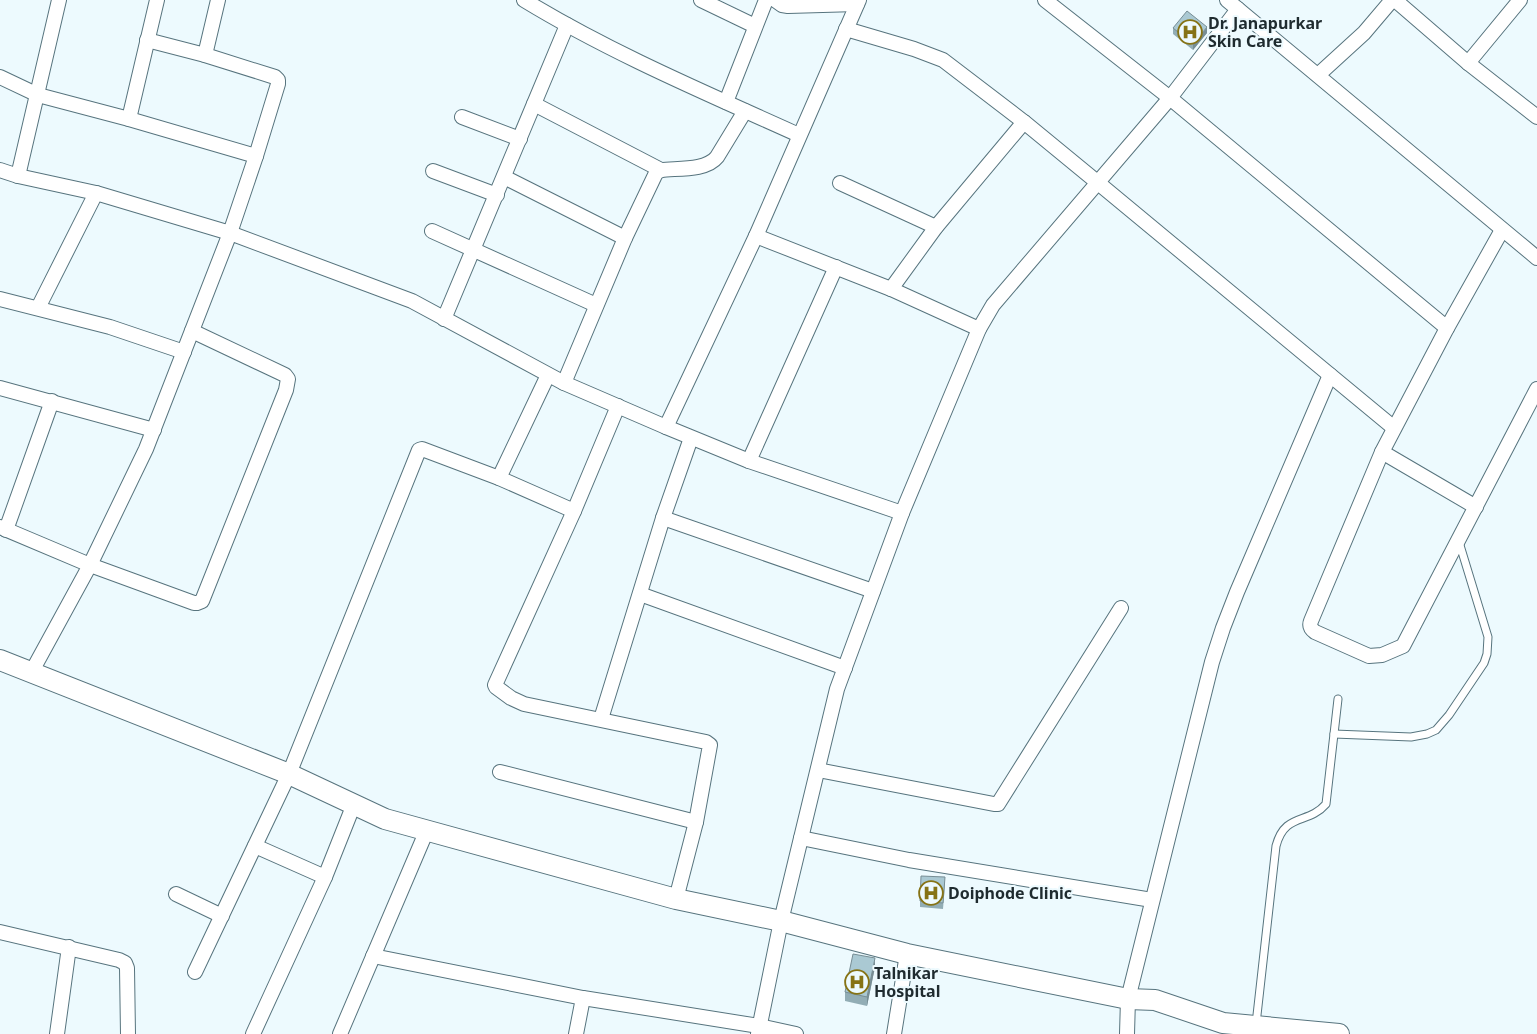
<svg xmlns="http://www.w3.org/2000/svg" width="1537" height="1034" font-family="'Noto Sans',sans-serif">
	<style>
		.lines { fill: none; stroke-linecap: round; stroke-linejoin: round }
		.lane-casing { stroke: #57747e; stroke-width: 9 }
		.street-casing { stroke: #57747e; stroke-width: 16 }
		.secondary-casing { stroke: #57747e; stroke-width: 22 }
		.lane { stroke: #fff; stroke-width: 7 }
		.street { stroke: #fff; stroke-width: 14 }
		.secondary { stroke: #fff; stroke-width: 20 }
		.wall { fill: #92adb5 }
		.shaded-wall { fill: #778d94 }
		.building { fill: #aac9d3; stroke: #778d94 }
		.labels { text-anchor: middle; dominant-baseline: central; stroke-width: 4; stroke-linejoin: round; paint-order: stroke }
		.poi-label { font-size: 16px; font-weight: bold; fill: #1f2b2f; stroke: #edfafe; text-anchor: start }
	</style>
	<rect width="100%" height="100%" fill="#edfafe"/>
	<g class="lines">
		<g class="lane-casing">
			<g id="lane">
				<polyline points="1334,734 1411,737 1427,734 1436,730 1449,715 1484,663 1487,654 1488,637 1459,542"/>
				<path d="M1256,1024l20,-178c9,-34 32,-21 50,-42l12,-105"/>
			</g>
		</g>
		<g class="street-casing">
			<g id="street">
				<path d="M524,0c87,53 182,93 275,135"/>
				<polyline points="701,0 755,26"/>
				<polyline points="775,0 782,5 788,6 857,4"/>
				<polyline points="1045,0 1170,98 1447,328"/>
				<polyline points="1227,0 1537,258"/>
				<polyline points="1395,0 1468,63 1537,117"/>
				<polyline points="846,29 914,49 943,60 1024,122 1097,182 1394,428"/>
				<polyline points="205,55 218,0"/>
				<polyline points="1468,63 1520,0"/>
				<polyline points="1318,75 1364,33 1392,0"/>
				<polyline points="0,77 38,95 129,119 256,156"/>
				<polyline points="726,102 766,0"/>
				<polyline points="534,104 661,170"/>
				<polyline points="462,117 520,139"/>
				<polyline points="129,119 157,0"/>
				<polyline points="0,170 18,176 96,193 230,233 256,156 278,84 278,80 275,77 205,55 147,40"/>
				<polyline points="433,171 497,195"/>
				<polyline points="18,176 59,0"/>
				<polyline points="504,177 625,238"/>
				<polyline points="840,183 936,227"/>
				<path d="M1502,230l-55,98 -65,124 -71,169c-2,5 0,8 4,11l54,24 13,-1 21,-9 134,-257"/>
				<polyline points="432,231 596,305"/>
				<polyline points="756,236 891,289 979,329"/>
				<polyline points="891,289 936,227 1024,122"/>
				<polyline points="0,299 110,327 184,352"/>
				<polyline points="38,308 96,193"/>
				<polyline points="444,319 567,25"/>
				<path d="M564,383l61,-145 31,-65 5,-3c16,-2 45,1 56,-13l28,-46"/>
				<polyline points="0,388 154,430"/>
				<polyline points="618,406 574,511 495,685 496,687 511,698 524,704 706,742 710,745 696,822 676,899"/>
				<polyline points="666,427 749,461 902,513 837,689 781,921 758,1034"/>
				<polyline points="1382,452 1476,507"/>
				<polyline points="749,461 836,267"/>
				<polyline points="499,478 548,375"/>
				<polyline points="902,513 979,329 993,305 1170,98 1238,9"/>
				<polyline points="663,518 873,591"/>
				<polyline points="0,527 90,565 194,603 197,603 202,601 286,390 288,379 285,375 192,331"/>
				<polyline points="6,530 52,401"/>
				<polyline points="640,594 845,668"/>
				<polyline points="31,673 90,565 146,449 230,233 412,301 564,383 666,427 756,236 859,0"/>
				<polyline points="601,719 663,518 691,438"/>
				<polyline points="818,770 994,804 998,804 1121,608"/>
				<polyline points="500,772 696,822"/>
				<polyline points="801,838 909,860 1152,900"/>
				<polyline points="255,846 325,877"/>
				<polyline points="176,894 222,916"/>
				<polyline points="0,932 119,960 125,963 127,968 128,1034"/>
				<polyline points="373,956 583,998 759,1026 796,1034"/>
				<polyline points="195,972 289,774 419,450 422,449 499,478 574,511"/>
				<polyline points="57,1034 69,947"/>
				<polyline points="253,1034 325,877 354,804"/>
				<polyline points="340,1034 427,830"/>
				<polyline points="576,1034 583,998"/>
				<polyline points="894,1034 907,954"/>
				<polyline points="1127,1034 1128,999 1212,662 1223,628 1237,592 1330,375"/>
			</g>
		</g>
		<g class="secondary-casing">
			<polyline id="secondary" points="0,660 289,774 385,819 676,899 781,921 907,954 1128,999 1155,1000 1223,1023 1339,1034"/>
		</g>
		<use href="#lane" class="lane"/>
		<use href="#street" class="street"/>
		<use href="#secondary" class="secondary"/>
	</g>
	<g class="wall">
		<polygon points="1173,28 1207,33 1193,50 1173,34"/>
		<polygon points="945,883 943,909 920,907 920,901"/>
		<polygon points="875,967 867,1006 845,1001 845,992"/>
	</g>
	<g class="shaded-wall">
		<polygon points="1207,27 1207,33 1193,50 1193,44"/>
		<polygon points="875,958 875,967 867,1006 867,997"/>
	</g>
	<g class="building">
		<polygon points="1187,11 1207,27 1193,44 1173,28"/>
		<polygon points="921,876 945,877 943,903 920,901"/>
		<polygon points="853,954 875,958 867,997 845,992"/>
	</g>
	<defs>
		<g id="hospital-ring" transform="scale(1.25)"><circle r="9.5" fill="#edfafe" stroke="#867315" stroke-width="1.5"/><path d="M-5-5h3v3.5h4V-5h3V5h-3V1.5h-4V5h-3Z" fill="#867315"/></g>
	</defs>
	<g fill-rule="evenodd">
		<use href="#hospital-ring" x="1190" y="32"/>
		<use href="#hospital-ring" x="931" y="893"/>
		<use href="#hospital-ring" x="857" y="982"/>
	</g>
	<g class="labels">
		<g class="poi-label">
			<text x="1208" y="23">Dr. Janapurkar<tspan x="1208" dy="18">Skin Care</tspan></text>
			<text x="948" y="893">Doiphode Clinic</text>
			<text x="874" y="973">Talnikar<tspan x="874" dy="18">Hospital</tspan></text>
		</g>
	</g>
</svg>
